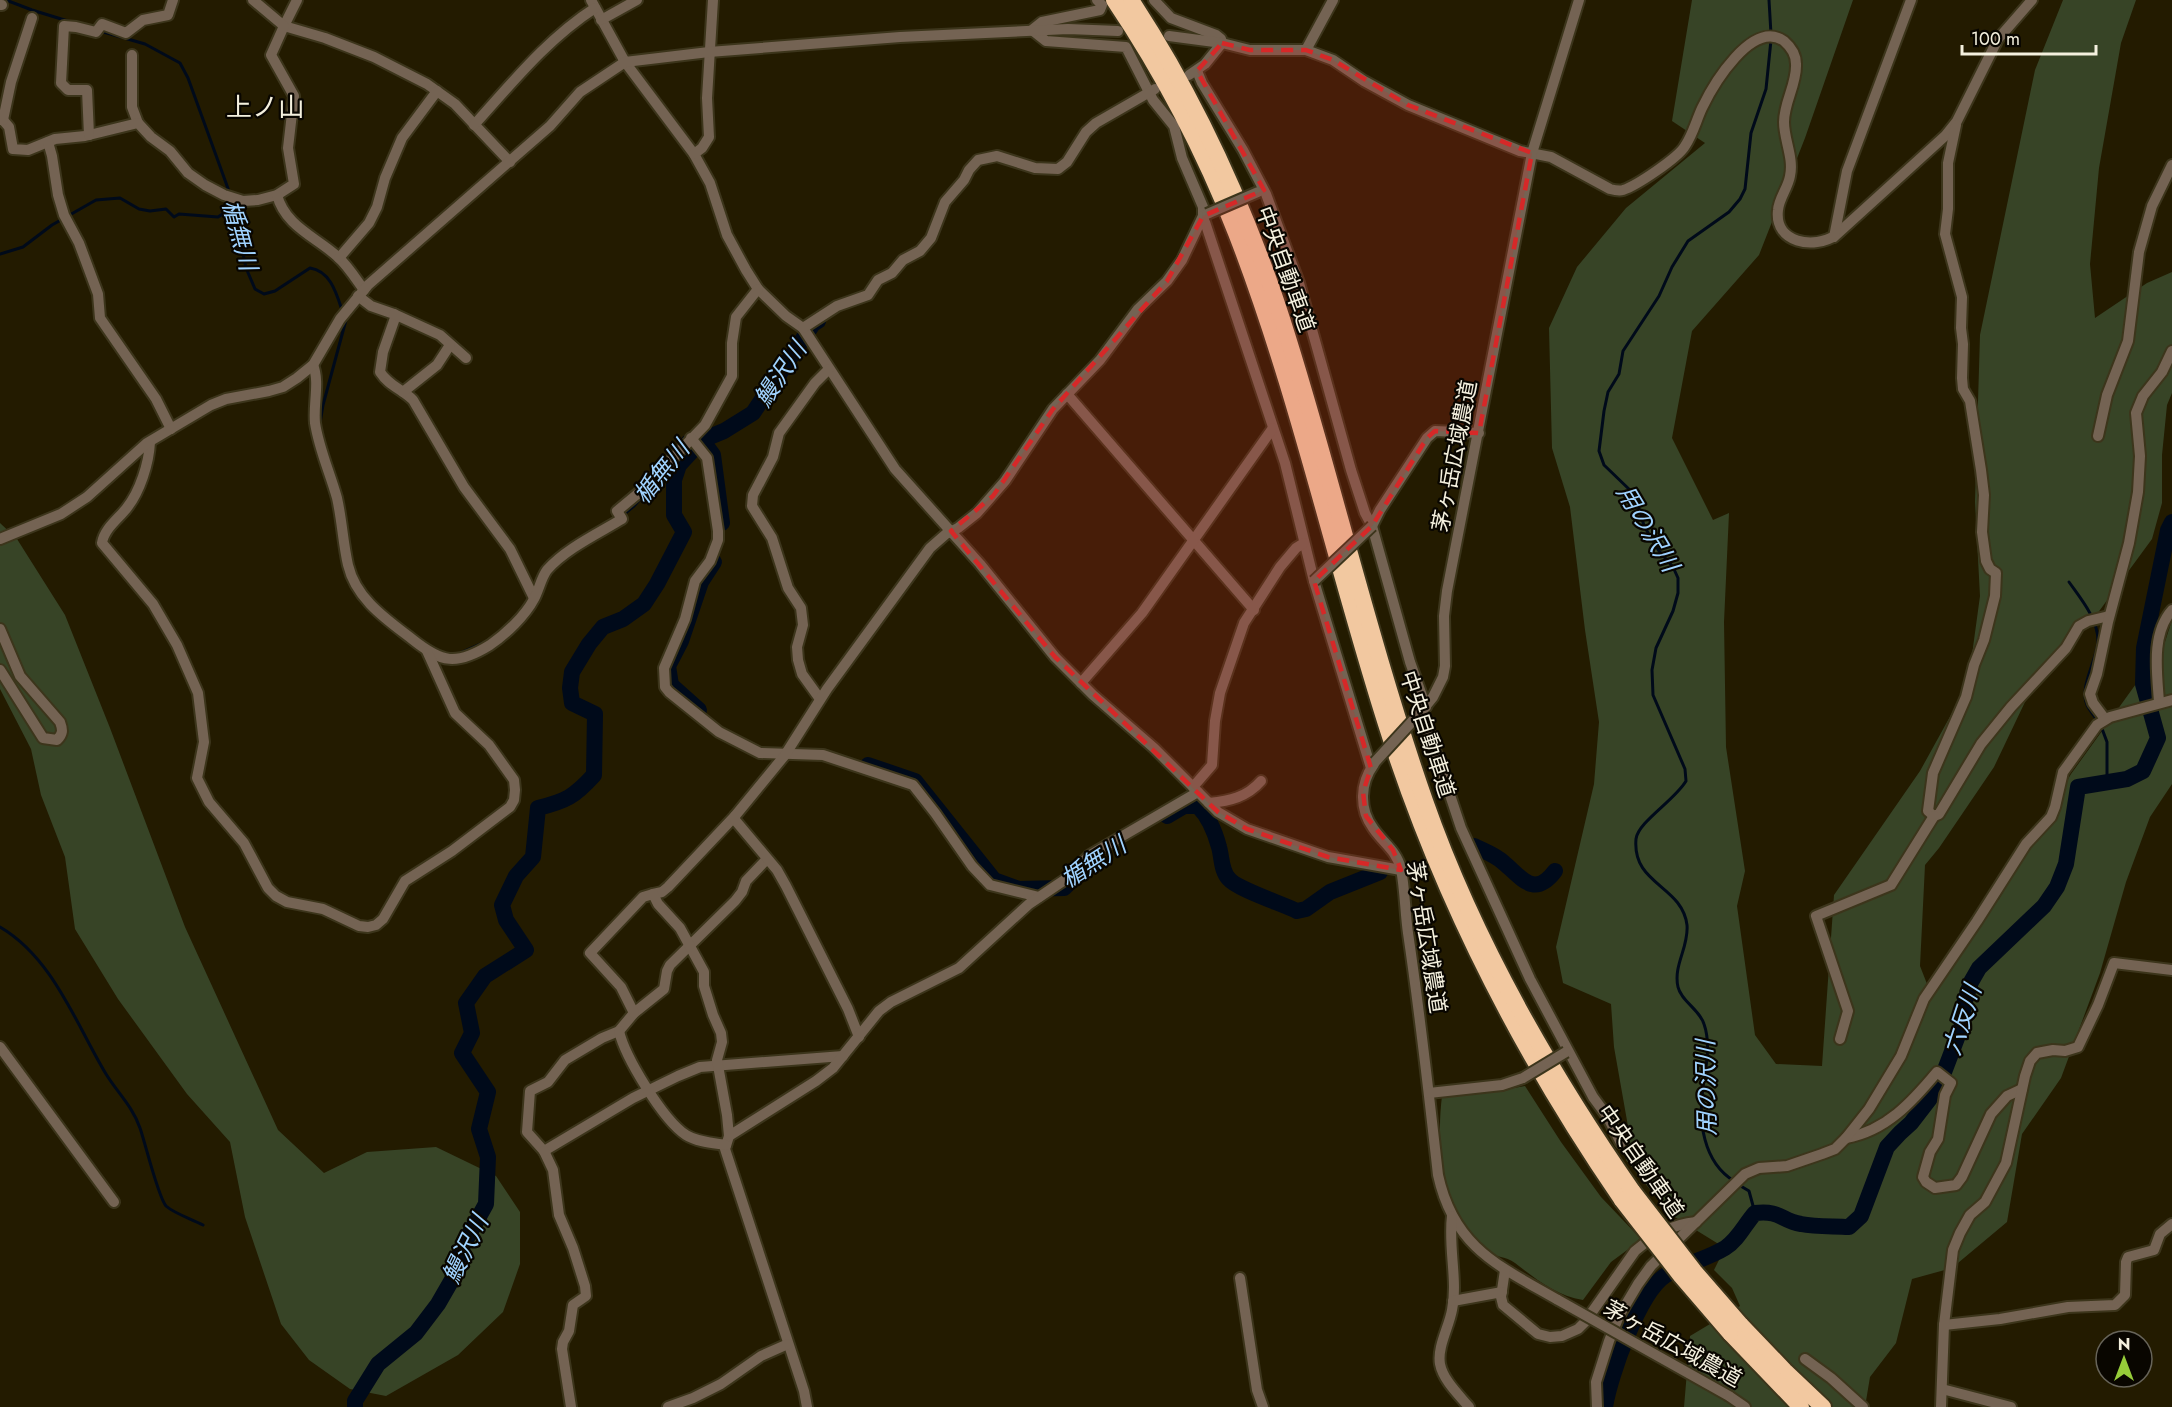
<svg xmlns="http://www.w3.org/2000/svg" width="2172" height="1407" font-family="Jost,'Noto Sans JP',sans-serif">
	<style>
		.green { fill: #374426 }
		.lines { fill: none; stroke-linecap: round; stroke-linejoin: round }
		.stream { stroke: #000a1a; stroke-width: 3 }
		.river { stroke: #000a1a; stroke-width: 16 }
		.minor-casing { stroke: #3c351b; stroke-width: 14 }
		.highway-casing { stroke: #3c351b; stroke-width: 20 }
		.minor { stroke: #746353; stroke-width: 10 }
		.highway { stroke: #f2c8a0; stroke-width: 16 }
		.minor-bridge-casing { stroke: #3c351b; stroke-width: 14; stroke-linecap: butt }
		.highway-bridge-casing { stroke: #3c351b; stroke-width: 20; stroke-linecap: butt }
		.minor-bridge { stroke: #746353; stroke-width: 10 }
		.highway-bridge { stroke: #f2c8a0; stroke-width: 16 }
		.marked { fill: #d62828; fill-opacity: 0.2; stroke: #d62828; stroke-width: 4.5; stroke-dasharray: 12 8; stroke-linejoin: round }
		.labels { text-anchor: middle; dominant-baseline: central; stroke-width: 4.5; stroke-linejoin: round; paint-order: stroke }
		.street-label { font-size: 22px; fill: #f4f0de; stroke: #090600 }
		.water-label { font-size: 24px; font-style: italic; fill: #a0d3ff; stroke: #090600 }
		.quarter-label { font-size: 26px; fill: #f4f0de; stroke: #090600 }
	</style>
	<rect width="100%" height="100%" fill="#231b00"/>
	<g class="green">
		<polygon points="1692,0 1853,0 1805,138 1759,255 1692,331 1672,438 1713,520 1729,513 1724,622 1726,747 1745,871 1737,906 1755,1035 1776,1064 1822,1066 1834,895 1920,771 1968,684 1980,596 1975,502 1980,335 2035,70 2063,0 2136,0 2121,43 2099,168 2090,264 2095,318 2147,283 2172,272 2172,393 2167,405 2162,455 2162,503 2152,539 2097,614 2049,662 2025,702 1994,767 1939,848 1925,865 1920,966 1929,989 1999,899 2071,774 2164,645 2172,620 2172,784 2150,817 2126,882 2100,973 2061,1078 2022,1134 2007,1222 1952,1268 1912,1279 1896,1343 1870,1377 1865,1407 1684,1407 1690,1336 1740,1306 1732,1288 1714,1270 1725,1248 1670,1214 1626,1160 1629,1132 1614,1047 1611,1004 1563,983 1556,947 1594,784 1599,722 1585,630 1570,507 1552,448 1549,328 1577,267 1626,208 1705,143 1672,121"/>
		<polygon points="0,523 17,539 65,615 110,728 185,927 278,1130 324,1173 367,1152 436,1147 496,1176 520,1212 520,1264 503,1312 458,1355 386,1396 350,1389 309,1360 281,1324 245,1217 230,1142 187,1094 118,999 75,929 65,857 41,795 31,749 0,689"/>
		<path d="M1525,1086l36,56 40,55 39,41 -6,7 -23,17 -28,38c-27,-4 -47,-21 -68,-37 -9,-7 -21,-6 -30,-12 -3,-3 -6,-7 -9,-11 -34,-38 -40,-95 -34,-144l44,-3z"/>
	</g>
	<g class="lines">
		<g class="stream">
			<polyline points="6,0 32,10 71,22"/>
			<polyline points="1769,0 1771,34"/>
			<polyline points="100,31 145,44 180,63 188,78 230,194"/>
			<path d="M232,201l14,67 9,21 9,5 11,-3 35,-23c20,3 26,24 32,42"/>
			<polyline points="0,254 23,247 52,225 96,200 120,198 139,209 150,211 166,209 174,217 179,214 218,217 227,211 235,210"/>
			<polyline points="320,423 323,405 346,320 345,316"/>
			<path d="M680,446c1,-6 3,-10 10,-11"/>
			<polyline points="623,515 634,506 646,493"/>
			<path d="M2069,582c12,17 29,37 29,59 -1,19 -19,46 -11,64 2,5 7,10 10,15"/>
			<polyline points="460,653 487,641"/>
			<polyline points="2101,726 2107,742 2107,784"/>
			<path d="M0,927c53,31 76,97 106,147 11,18 27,33 34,54 5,14 18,69 26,78 9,8 26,13 37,19"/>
			<path d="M1734,1181c-31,-19 -36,-60 -31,-94 3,-20 8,-43 1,-63 -4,-14 -23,-23 -26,-37 -5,-22 11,-40 9,-62 -5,-40 -55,-40 -51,-86 2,-17 39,-39 50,-58l-1,-12 -32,-74 -1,-25 4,-22 17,-37 5,-18v-15l-5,-11 -14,-16 -15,-25 -4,-15 -8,-19 -28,-27 -5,-14 5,-40 4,-19 11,-18 4,-23 36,-55 13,-29 16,-26 41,-29 11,-13 5,-10 6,-56 15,-44 5,-49"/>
			<polyline points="1739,1185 1749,1191 1755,1213"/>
		</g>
		<g class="river">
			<polyline points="702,440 713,455 722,523"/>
			<polyline points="699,710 671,685 668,666 681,641 701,582 714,562"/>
			<polyline points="868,765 915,781 994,880 1019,889 1064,888 1086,866"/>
			<path d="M1167,816l17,-10h14c11,11 17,26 21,41 3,10 2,24 10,32 8,10 54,25 68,32l9,-2 24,-17 50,-20"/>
			<path d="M1474,846c10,5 22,9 30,17 17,14 30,36 51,8"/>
			<path d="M355,1407v-6l23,-37 38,-31 22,-29 15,-26 9,-31 24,-43 2,-47 -9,-28 9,-37 -26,-39 10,-20 -6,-30 19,-27 41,-26 -20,-30 -4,-15 14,-29 17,-19 5,-49c28,-7 36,-11 56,-33l1,-61 -23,-11 -2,-15 2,-16 17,-28 14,-17 20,-8 21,-15 13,-20 27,-52 -10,-17v-35l5,-15 23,-25 22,-9 29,-18 60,-89 5,-3"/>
			<path d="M1605,1407c5,-31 34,-115 61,-132 18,-11 41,-16 59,-27 13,-8 20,-24 30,-35 26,-3 26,8 46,11 15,3 32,2 48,3l12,-11 26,-69 13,-14 11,-10 27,-35 24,-63 2,-21 7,-22 8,-14 65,-62 13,-19 9,-23 12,-77 49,-8 16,-8 15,-33 -15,-54 1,-36 24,-118 4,-8"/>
		</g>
		<g class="minor-casing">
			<g id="minor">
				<polyline points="297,0 284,26 325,38 374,57 427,84 455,104 510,162"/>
				<polyline points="591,0 625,62 694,154 710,183 727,235 746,270 758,289 786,316 803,328 895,469 980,564 1055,657 1093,695 1154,748 1218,812 1247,829 1328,857 1401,870"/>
				<polyline points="1097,0 1102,5 1100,10 1042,22 1032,30 1046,41 1126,47 1153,100 1174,126 1182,158 1203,207 1203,216 1285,463 1314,581 1371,768"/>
				<polyline points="1154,0 1171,18 1216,35 1221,39 1222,43"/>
				<polyline points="0,5 2,5"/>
				<polyline points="601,20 637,0"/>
				<polyline points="1169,36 1222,43 1250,50 1306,50 1333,0"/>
				<path d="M1306,50l27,10 31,21 44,24 112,46 31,6 59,32c4,1 9,2 13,1 13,-4 55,-32 62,-44 8,-12 11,-25 17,-38 11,-23 50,-89 82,-67 7,6 12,14 12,23 1,20 -12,38 -12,58 0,18 10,36 6,54 -2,12 -11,22 -12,34 -4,33 36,40 58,25l109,-99 12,-15 41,-82 34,-39"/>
				<polyline points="132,55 132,107 138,123"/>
				<polyline points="1197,71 1202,83 1243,150 1266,194 1299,283 1351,470 1365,513 1372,526 1410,662 1426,707"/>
				<polyline points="1189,75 1205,64 1222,43"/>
				<polyline points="0,120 3,120 9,127 13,149 28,150 55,139 85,136 138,123 151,137 170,151 188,173 205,185 224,195 243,201 258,200 277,195 294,184 288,148 294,96 271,55 284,26 253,0"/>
				<polyline points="3,120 11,82 32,18"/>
				<path d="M474,125c38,-42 73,-86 121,-117"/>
				<polyline points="1956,125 1948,163 1948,209 1945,234 1962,297 1961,328 1963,344 1962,378 1963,389 1970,401 1981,470 1984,495 1982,532 1986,561 1990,569 1996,573 1995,596 1984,640 1974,665 1966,697 1933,773 1928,811 1934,816 1939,814 1981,744 2011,707 2066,648 2079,626 2088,621 2109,616"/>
				<polyline points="89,135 87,90 68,90 61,83 64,26 76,27 96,32 102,24 126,33 143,20 168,15 173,0"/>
				<polyline points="48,142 52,156 58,195 64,215 79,243 98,294 100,318 156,399 171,429"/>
				<polyline points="694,154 702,148 709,137 707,98 713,0"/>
				<path d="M277,195c8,31 39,42 61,62 10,9 18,22 26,33"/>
				<polyline points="1834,237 1847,171 1911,0"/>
				<polyline points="339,258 369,223 377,207 385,178 402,138 437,91"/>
				<path d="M358,296l13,10 23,8 1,4 -12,34 -3,20c9,14 22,17 33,28l51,87 46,62 24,49"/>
				<polyline points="394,314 440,335 466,358"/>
				<polyline points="803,328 837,306 868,295 878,280 892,273 903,260 920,251 931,238 945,202 964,180 969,170 978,160 997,156 1035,168 1058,169 1067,162 1086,132 1096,123 1155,89"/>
				<path d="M313,365c7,17 0,39 2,58 4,26 15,50 22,75 5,22 6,45 11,67 8,34 38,54 64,74 30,24 44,27 78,6 16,-11 35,-29 44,-46 5,-9 7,-21 13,-29 18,-21 52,-37 75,-51l-5,-8 24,-20 64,-66 27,-49v-33l4,-26 22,-28"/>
				<polyline points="403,392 437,365 450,345"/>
				<polyline points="1067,394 1254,610"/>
				<polyline points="2098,436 2107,395 2128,341 2139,252 2152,206 2172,165"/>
				<polyline points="691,438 707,458 718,531 718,540 710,561 695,581 685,619 664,668 665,687 669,692 719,732 760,753 823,755 913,785 935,813 972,866 990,885 1039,897"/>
				<path d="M150,442c-1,21 -10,50 -24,67 -8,10 -22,20 -24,34l51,61 24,41 21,48 6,49 -7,36 12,24 35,41 24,45 8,8 11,6 36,7 36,17 9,1 8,-2 7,-6 22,-38 47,-30 58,-44 4,-7 1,-10 -1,-10 -25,-35 -34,-32 -28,-62"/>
				<polyline points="1372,526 1380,510 1427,438 1435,431 1479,433"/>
				<polyline points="0,539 61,514 87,497 147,443 211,405 226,399 269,391 283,387 297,378 313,365 340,319 368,285 550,126 580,92 625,62 709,52 900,37 1068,29 1118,31"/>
				<path d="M0,629l20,47 40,46c3,8 3,12 -3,18l-14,-2 -43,-68"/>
				<polyline points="1081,683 1142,613 1273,428"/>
				<polyline points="820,699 802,674 798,660 797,647 803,625 801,608 788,588 772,538 752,506 753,495 773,457 779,433 815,383 829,369"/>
				<path d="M2159,702c-2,-30 -8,-68 13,-92"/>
				<polyline points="1422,711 1461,828 1530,979 1593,1097 1607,1116 1621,1143"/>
				<polyline points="1420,713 1433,697 1443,677 1445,666 1444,616 1447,591 1532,153 1579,0"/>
				<polyline points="2105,719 2093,703 2090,694 2097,674 2108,622 2129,543 2138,492 2140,456 2136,413 2143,396 2162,372 2172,351"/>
				<path d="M1374,764c-14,19 -15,45 -1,64 10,15 24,23 28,41 4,21 4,43 7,64 12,81 21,161 30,242 16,73 61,91 120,125"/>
				<polyline points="1193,787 1212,765 1215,721 1220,693 1244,623 1280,567 1296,548 1304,543"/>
				<path d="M1209,803c21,-2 38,-6 52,-22"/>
				<polyline points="767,859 746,881 742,892 735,901 670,965 667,971 664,989 634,1013 619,1031 602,1038 565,1060 548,1082 530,1091 527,1132 544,1151 633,1098 678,1076 700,1067 843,1056"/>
				<polyline points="653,894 662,892 668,887 735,816"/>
				<polyline points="634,1013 621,987 590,953 643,897 653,894 658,904 680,928 704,972 704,986 713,1015 721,1033 722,1042 717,1060 727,1115 729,1136 725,1149 804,1391 807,1407"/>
				<path d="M619,1031c6,26 44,89 67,104 11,7 27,8 40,10"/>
				<polyline points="859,1037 848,1009 786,886 777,870 735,820 735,816 785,755 827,689 930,548 946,534 958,528 977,513 1005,481 1053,409 1100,360 1138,309 1167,281 1182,260 1203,216 1207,214"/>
				<polyline points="1840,1039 1848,1011 1816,916 1891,885 1934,816"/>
				<polyline points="0,1047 114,1202"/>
				<polyline points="1429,1093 1502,1085 1523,1078"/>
				<polyline points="729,1136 816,1081 833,1068 879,1011 891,1002 959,968 1029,904 1066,879 1090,855 1198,792"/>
				<path d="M1846,1138c40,-7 66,-36 91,-66l14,11 -6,12 -7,44 -8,13 -7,25 3,5 9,6 21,-3 6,-8 29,-63 16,-18 15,-7"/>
				<polyline points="544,1151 553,1170 559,1215 573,1248 585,1286 586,1296 573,1305 569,1331 563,1342 562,1349 571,1407"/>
				<path d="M1452,1216c-4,31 6,64 0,94 -3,17 -15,37 -12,54 3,16 19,31 29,43"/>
				<path d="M1505,1270l-4,27 2,8 35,29 12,3 12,-1 16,-7 7,-7 50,-71c18,-15 37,-27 61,-29"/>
				<polyline points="1240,1278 1257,1390 1263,1407"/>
				<polyline points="1453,1301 1502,1292"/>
				<polyline points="1944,1325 2000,1319 2068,1307 2115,1305 2125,1295 2126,1262 2128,1257 2154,1250 2160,1234 2172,1224"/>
				<polyline points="1805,1359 1831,1378 1863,1407"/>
				<polyline points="1942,1389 2011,1407"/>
				<polyline points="1729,1396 1745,1407"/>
				<polyline points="668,1407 693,1398 721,1384 761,1356 788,1344"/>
				<polyline points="1597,1407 1596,1382 1609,1341 1619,1316 1638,1284 1651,1266 1745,1174 1759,1168 1787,1166 1822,1154 1835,1149 1846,1138 1869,1109 1901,1056 1924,999 1977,921 2026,844 2051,817 2055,807 2063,772 2097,725 2110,717 2172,700"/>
				<polyline points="1941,1407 1944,1325 1953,1250 1960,1233 1970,1215 1985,1202 2006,1163 2025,1076 2030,1061 2037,1053 2053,1050 2065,1051 2078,1047 2098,1005 2114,963 2172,970"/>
			</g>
		</g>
		<g class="highway-casing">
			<g id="highway">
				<path d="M1114,0c49,73 90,151 122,233 62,160 98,328 150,491 54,171 135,329 236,476"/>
				<path d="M1131,0c56,85 101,179 136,275 21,57 37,116 54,175 33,117 64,236 104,351 49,140 124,270 208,391"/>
				<polyline points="1740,1324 1785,1371 1823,1407"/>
				<polyline points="1730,1333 1801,1407"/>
			</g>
		</g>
		<use href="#minor" class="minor"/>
		<use href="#highway" class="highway"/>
		<g class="minor-bridge-casing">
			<g id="minor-bridge">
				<polyline points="1207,214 1258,192"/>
				<polyline points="1314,581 1372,526"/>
				<polyline points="1375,762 1420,713"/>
				<polyline points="1523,1078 1566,1052"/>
				<polyline points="1558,1300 1729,1396"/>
			</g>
		</g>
		<g class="highway-bridge-casing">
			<g id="highway-bridge">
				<polyline points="1633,1192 1694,1271 1740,1324"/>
				<polyline points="1622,1200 1681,1276 1730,1333"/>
			</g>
		</g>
		<use href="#minor-bridge" class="minor-bridge"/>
		<use href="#highway-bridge" class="highway-bridge"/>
	</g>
	<path class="marked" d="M1222,43l28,7h56l27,10 75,45 124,48 -53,280 -44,-2 -8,7 -55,88 -58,55 57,187 -8,24 3,24 27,34 8,20 -73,-13 -81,-28 -29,-17 -163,-155 -104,-126 42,-35 60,-87 114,-128 36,-65 61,-26 -67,-119z"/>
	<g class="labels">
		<g class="street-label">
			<text transform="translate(1286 269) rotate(70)">中央自動車道</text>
			<text transform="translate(1454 456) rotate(-79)">茅ヶ岳広域農道</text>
			<text transform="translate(1428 734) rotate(72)">中央自動車道</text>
			<text transform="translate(1427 937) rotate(81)">茅ヶ岳広域農道</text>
			<text transform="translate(1641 1161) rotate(55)">中央自動車道</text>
			<text transform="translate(1673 1343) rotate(29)">茅ヶ岳広域農道</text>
		</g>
		<g class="water-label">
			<text transform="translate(240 235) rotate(75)">楯無川</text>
			<text transform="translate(780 374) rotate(-56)">鰻沢川</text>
			<text transform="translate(661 472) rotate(-51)">楯無川</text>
			<text transform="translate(1648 528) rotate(59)">用の沢川</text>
			<text transform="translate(1093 862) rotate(-33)">楯無川</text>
			<text transform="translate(1962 1020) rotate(-72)">六反川</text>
			<text transform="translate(1706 1088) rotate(-91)">用の沢川</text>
			<text transform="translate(465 1249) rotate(-64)">鰻沢川</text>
		</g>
		<g class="quarter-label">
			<text x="265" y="107">上ノ山</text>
		</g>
	</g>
	<g transform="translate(2124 1359)"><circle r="28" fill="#090600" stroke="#676459" stroke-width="1.5"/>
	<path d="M0-4.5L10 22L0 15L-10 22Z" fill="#96cc39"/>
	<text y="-9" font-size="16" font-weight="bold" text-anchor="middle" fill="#f4f0de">N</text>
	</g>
	<path d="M1962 45v9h134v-9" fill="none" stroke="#f4f0de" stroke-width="3"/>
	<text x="1971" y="45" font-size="18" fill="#f4f0de" stroke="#090600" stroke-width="4.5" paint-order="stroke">100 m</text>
</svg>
